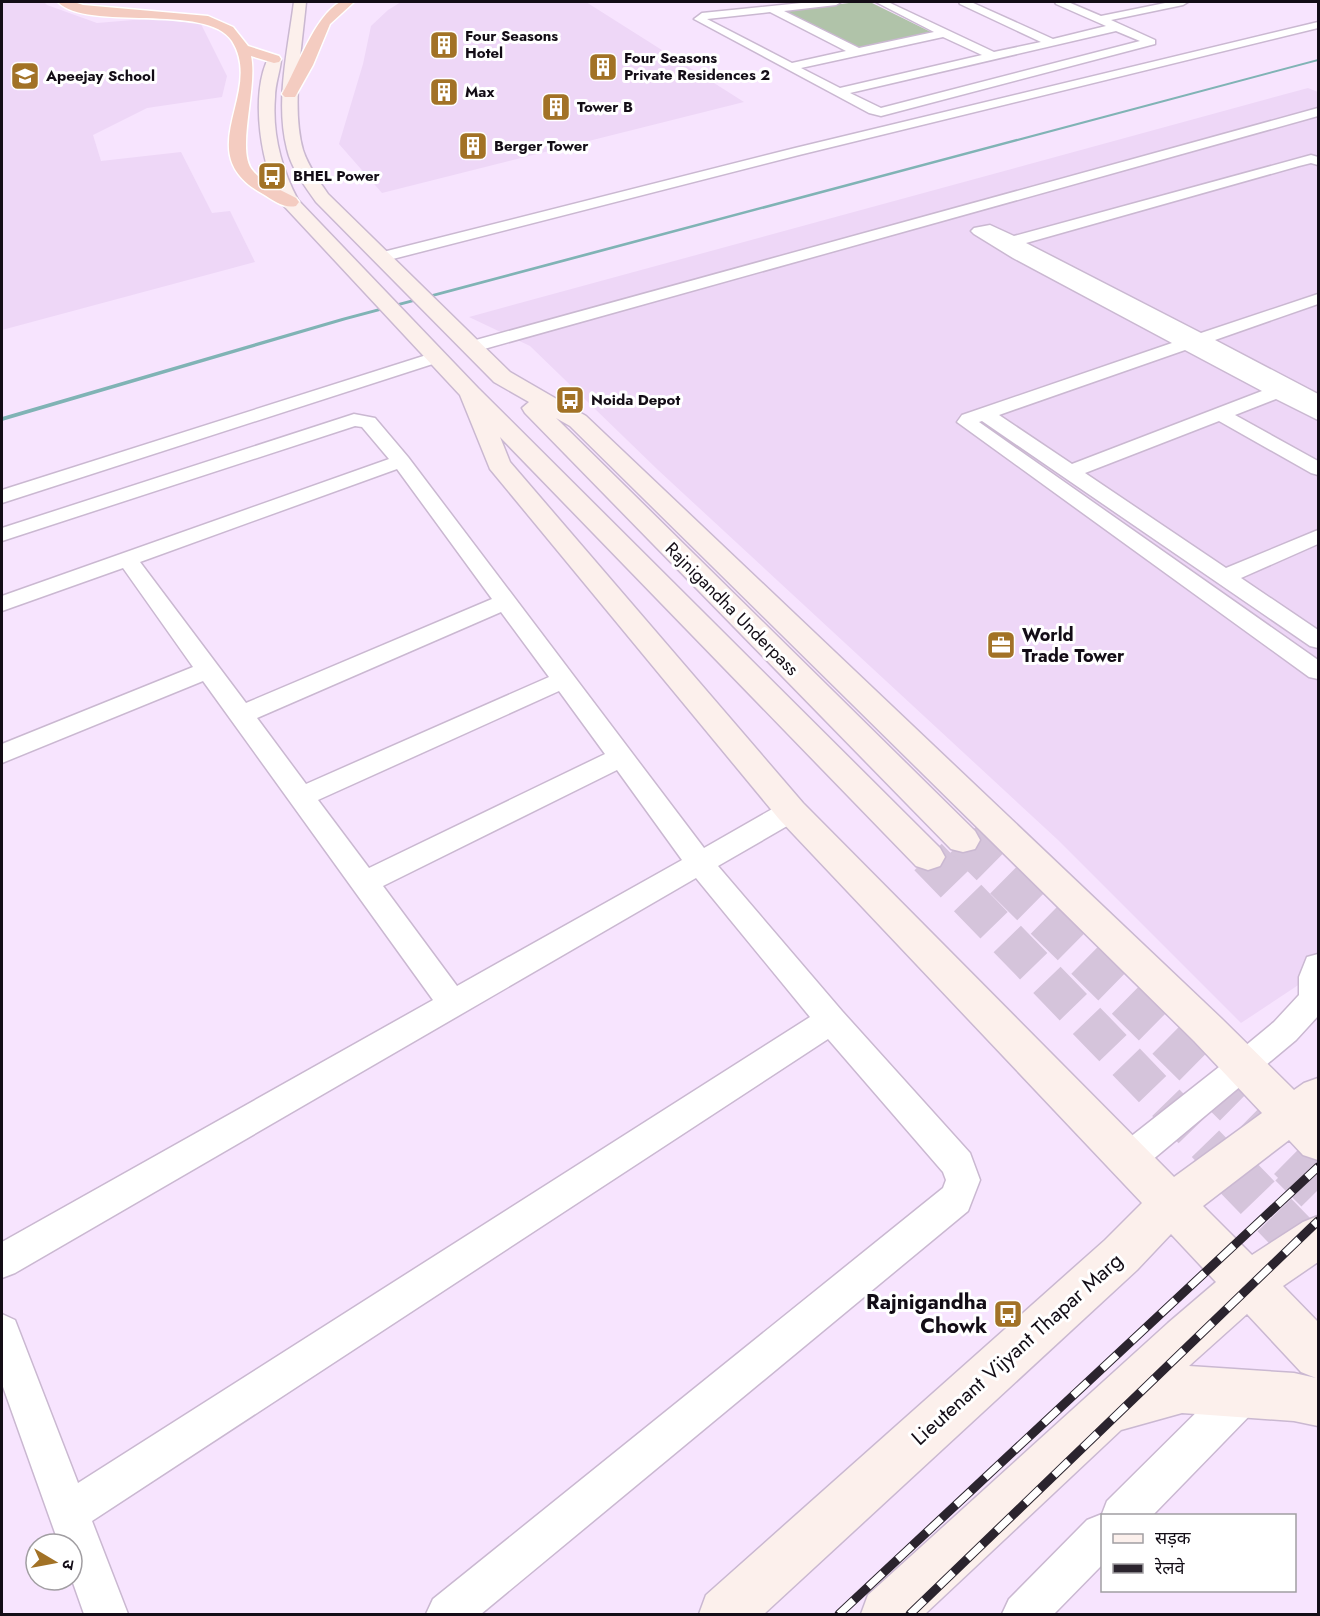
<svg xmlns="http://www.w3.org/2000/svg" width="1320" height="1616" font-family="Jost,'Noto Sans Devanagari',sans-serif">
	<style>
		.built { fill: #eed7f7 }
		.green { fill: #b0c3a9 }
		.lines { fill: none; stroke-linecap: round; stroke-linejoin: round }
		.stream { fill: #80b3b5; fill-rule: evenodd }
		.secondary-tunnel-far1 { stroke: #d5c4db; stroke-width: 38; stroke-dasharray: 38 19; stroke-linecap: butt }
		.secondary-tunnel { stroke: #d5c4db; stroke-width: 47; stroke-dasharray: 47 24; stroke-linecap: butt }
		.street-casing { stroke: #cab8d1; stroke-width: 3 }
		.secondary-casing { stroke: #cab8d1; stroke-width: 3 }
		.highway-casing { stroke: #fff; stroke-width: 3 }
		.street { fill: #fff; fill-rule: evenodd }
		.secondary { fill: #fcf0ec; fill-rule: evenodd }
		.highway { fill: #f4ccc1; fill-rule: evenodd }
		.rail-casing { stroke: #2b242e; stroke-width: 9 }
		.rail { stroke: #fff; stroke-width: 7; stroke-dasharray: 20; stroke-linecap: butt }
		.labels { text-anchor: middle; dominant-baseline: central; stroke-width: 6; stroke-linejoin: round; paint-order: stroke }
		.far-poi-label { font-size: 15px; font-weight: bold; fill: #130d16; stroke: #fff; text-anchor: start }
		.street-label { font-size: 18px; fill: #130d16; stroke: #fff }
		.poi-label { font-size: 18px; font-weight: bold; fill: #130d16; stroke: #fff; text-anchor: start }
		.near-poi-label { font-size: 21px; font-weight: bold; fill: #130d16; stroke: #fff; text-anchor: end }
		.near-street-label { font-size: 21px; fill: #130d16; stroke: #fff }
	</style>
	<rect width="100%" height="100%" fill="#f7e4fe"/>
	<g class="built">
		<polygon points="2,2 44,2 47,5 97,23 157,18 201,24 227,76 222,97 147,108 93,135 101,161 181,152 212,213 230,211 255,262 2,330"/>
		<polygon points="401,2 586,2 744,102 382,193 339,144 363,64 371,26 388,10"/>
		<polygon points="1308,88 1318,92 1318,972 1241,1023 1058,840 658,470 530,346 469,317"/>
	</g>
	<polygon class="green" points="857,2 870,2 931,32 860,48 784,11"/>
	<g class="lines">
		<polygon class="stream" points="1318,59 1318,61 346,320 2,421 2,417 342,318"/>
		<g class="secondary-tunnel-far1">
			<polyline points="963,840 1293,1166"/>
			<polyline points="928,857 1227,1166"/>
		</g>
		<g class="secondary-tunnel">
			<polyline points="1225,1164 1318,1260"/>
			<polyline points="1292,1164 1318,1190"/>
		</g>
		<g class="street-casing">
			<g id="street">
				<path d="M811,2h30l-5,3 -52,6 75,37 75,-16 -58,-30h12l106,50 47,-10 -81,-38 -1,-2h12l82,37 53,-13 -50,-22 -1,-2h13l33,14 69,-14h18l-5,3 -72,15 44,20v4l-274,72 -12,-3 -175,-94 8,-6zM770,12l76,39 -54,12 -85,-44zM1116,31l24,10 -259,67 -31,-15zM943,37l39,18 -142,33 -39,-20z"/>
				<polygon points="1318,22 1318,28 799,155 381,262 373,257 375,254 795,148"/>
				<polygon points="1318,108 1318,116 477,351 465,351 462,347 465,343"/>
				<path d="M1311,155l7,2v8l-7,-2 -12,3 -273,77 175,90 117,-39v10l-103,36 103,54v26l-42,-21 -41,16 83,46v14l-7,-2 -92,-52 -134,52 141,95 92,-38v14l-77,34 77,52v18l-8,-2 -328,-225 -3,1 339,238v19l-9,-2 -352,-255 5,-7 210,-72 -159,-85 -39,-24 -3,-3 3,-3 16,-3 24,11zM1185,350l77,41 -190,73 -73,-49z"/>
				<polygon points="436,352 442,353 445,357 442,361 2,503 2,490"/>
				<path d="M354,414l21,4 33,39 296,391 77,-44 10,-3 10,3 4,7 -4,7 -83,48 124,145 128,142 10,27 -12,31 -487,403h-55l7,-15 510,-411 3,-8 -3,-8 -115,-133 -736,482 36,93h-44l-12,-34v-36h-13l-57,-160v-70l13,6 63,163 732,-466 -114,-139 -681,395 -13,5v-36l431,-242 -230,-319 -201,82v-19l191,-77 -70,-99 -121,43v-15l387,-137 -27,-32 -7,-1 -353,115v-13zM397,469l95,130 -246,104 -106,-141zM501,612l48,65 -243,107 -49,-66zM559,691l46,63 -236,114 -51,-68zM617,770l65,90 -225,126 -74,-100z"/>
				<polygon points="1318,954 1318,1016 1296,1040 1139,1171 1127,1176 1115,1171 1110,1160 1115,1149 1233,1056 1274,1022 1299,995 1299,977 1307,957"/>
				<polygon points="1244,1373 1258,1379 1264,1393 1258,1407 1152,1516 1102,1516 1102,1565 1054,1614 1002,1614 1009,1599 1087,1520 1102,1514 1107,1501 1230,1379"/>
			</g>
		</g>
		<g class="secondary-casing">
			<path id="secondary" d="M294,2h12c-4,44 -15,106 -3,148 5,16 16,31 25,44l182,178 76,44 636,603 72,71 10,-7 14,-5v82l-15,-5 -14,-15 -86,66 49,49 51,-33 15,-6v46l-35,24 35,36v104l-24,-5 -112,-8 -61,17 -196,184h-64l7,-19 300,-272 48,-41 -45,-48 -34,36 -373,344h-65l7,-19 399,-355 37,-37 -363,-384 -289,-350 -30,-74 -176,-189c-23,-34 -35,-113 -15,-149h10l2,3c-1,12 -6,24 -6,37 -3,36 6,71 23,103l180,188 462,460 5,9 -5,9 -12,4 -12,-4 -416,-429 10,25 293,341 371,374 88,-64 -68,-72 -624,-615 -14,-8 419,413 5,9 -5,9 -12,3 -12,-3 -426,-436 -3,-5 7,-6 -35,-20 -178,-180c-11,-16 -25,-34 -29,-53 -12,-47 1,-100 7,-147zM1247,1314l54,58 15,6 -22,-5 -105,-7z"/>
		</g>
		<g class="highway-casing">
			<g id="highway">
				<path d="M58,2h16l9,3 125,11 25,11 15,19 31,10 2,3 -2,3 -5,1 -23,-7c7,32 -16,96 2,115 11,13 29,19 43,27l3,4 -3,4c-12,3 -23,-6 -33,-12 -75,-41 2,-100 -31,-153 -25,-39 -145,-9 -174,-39z"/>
				<path d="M340,2h14l-24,22 -17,41 -18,32h-10l-3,-3c16,-27 32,-77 58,-92z"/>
			</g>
		</g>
		<use href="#street" class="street"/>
		<use href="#secondary" class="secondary"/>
		<use href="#highway" class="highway"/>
		<g class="rail-casing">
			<g id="rail">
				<polyline points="839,1614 1318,1167"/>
				<polyline points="910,1614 1318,1221"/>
			</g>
		</g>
		<use href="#rail" class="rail"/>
	</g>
	<defs>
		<g id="building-square" transform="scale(1.5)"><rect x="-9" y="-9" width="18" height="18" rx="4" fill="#a27226" stroke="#fff"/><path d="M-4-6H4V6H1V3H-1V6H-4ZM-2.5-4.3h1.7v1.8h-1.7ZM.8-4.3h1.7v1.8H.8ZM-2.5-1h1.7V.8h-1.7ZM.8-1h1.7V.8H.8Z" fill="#fff"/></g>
		<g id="school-square" transform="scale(1.5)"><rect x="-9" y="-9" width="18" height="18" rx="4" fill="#a27226" stroke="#fff"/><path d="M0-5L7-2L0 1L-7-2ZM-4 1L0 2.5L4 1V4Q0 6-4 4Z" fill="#fff"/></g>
		<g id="bus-square" transform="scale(1.5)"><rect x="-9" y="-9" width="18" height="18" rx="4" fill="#a27226" stroke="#fff"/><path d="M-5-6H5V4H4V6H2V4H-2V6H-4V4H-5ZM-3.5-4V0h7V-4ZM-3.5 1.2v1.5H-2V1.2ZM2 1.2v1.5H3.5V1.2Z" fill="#fff"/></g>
		<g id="office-square" transform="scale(1.5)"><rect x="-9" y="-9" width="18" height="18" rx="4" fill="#a27226" stroke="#fff"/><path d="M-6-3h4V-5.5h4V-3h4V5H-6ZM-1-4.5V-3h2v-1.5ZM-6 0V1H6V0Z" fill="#fff"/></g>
	</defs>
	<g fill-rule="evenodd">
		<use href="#building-square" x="444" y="45"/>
		<use href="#building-square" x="603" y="67"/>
		<use href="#school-square" x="25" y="76"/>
		<use href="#building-square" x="444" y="92"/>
		<use href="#building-square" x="556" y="107"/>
		<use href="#building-square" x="473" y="146"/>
		<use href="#bus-square" x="272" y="176"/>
		<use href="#bus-square" x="570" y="400"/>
		<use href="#office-square" x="1001" y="645"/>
		<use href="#bus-square" x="1008" y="1314"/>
	</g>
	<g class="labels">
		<g class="far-poi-label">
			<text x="465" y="36">Four Seasons<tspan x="465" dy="17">Hotel</tspan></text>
			<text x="624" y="58">Four Seasons<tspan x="624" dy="17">Private Residences 2</tspan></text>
			<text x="46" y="76">Apeejay School</text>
			<text x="465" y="92">Max</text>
			<text x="577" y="107">Tower B</text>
			<text x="494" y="146">Berger Tower</text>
			<text x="293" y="176">BHEL Power</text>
			<text x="591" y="400">Noida Depot</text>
		</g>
		<g class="street-label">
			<text transform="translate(732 609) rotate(45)">Rajnigandha Underpass</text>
		</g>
		<g class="poi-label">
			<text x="1022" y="635">World<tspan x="1022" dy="21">Trade Tower</tspan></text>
		</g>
		<g class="near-poi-label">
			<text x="987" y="1302">Rajnigandha<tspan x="987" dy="24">Chowk</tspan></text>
		</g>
		<g class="near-street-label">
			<text transform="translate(1017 1349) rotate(-42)">Lieutenant Vijyant Thapar Marg</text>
		</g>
	</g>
	<rect width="1320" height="1616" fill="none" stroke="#130d16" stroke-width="6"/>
	<rect x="1101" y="1514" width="195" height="78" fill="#ffffff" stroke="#a19ea2" stroke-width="1.5"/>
	<rect x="1113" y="1534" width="30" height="9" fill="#fcf0ec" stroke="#a19ea2" stroke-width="1.5"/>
	<text x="1155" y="1544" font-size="18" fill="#130d16">सड़क</text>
	<rect x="1113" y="1564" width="30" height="9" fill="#2b242e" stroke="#a19ea2" stroke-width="1.5"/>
	<text x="1155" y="1574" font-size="18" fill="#130d16">रेलवे</text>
	<g transform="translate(54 1562) rotate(100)"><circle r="28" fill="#ffffff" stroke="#a19ea2" stroke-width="1.5"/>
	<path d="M0-4.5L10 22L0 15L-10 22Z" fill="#a27226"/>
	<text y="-9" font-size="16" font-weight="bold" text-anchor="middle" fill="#130d16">उ</text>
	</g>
</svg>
